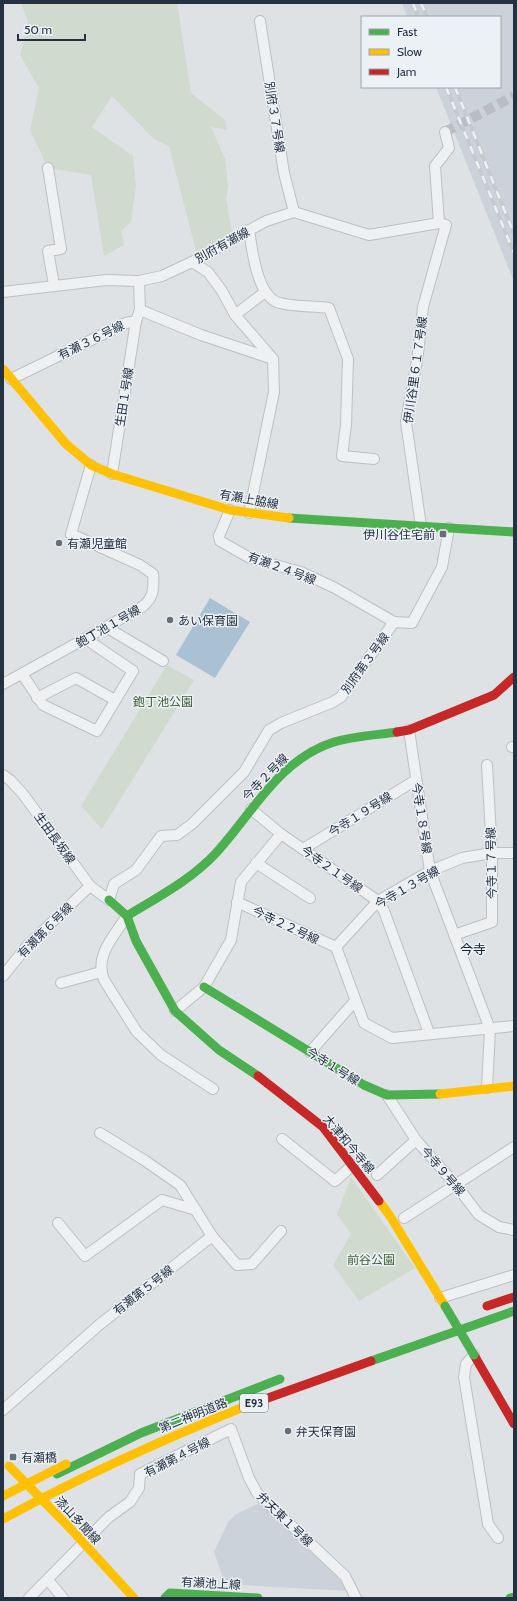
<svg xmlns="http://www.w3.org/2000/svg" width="517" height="1601" font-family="Cabin,'Noto Sans JP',sans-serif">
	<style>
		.built { fill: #ccd2d9 }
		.green { fill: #d0dacf }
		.water { fill: #aac1d4 }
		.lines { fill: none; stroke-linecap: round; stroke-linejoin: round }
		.street-tunnel { stroke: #babec4; stroke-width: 10; stroke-dasharray: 10 5; stroke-linecap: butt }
		.street-casing { stroke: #bdc0c3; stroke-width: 12 }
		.street { stroke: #eef0f2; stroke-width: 10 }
		.fast { stroke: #4caf50; stroke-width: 9 }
		.slow { stroke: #ffc107; stroke-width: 9 }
		.jam { stroke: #c62828; stroke-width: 9 }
		.rail-casing { stroke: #c7cacd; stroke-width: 4 }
		.rail { stroke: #ecf1f6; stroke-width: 2.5; stroke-dasharray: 8; stroke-linecap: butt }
		.fast-bridge { stroke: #4caf50; stroke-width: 9 }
		.slow-bridge { stroke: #ffc107; stroke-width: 9 }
		.poi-dot { fill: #666e7a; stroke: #ecf1f6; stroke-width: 1.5 }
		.labels { text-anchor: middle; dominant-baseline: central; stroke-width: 3; stroke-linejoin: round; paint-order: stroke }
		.shield { fill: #ecf1f6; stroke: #616a77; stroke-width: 1 }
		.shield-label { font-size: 11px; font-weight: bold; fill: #253040 }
		.street-label { font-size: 12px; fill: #253040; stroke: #ecf1f6 }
		.poi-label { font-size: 12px; fill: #253040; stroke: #ecf1f6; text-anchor: start }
		.park-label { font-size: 12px; fill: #3c5c31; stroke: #ecf1f6 }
		.neighbourhood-label { font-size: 13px; fill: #172130; stroke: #ecf1f6 }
	</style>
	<rect width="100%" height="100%" fill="#dfe2e5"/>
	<g class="built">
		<polygon points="402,3 514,4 514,282 436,87 500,87 500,17 407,17"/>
		<polygon points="261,1502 339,1577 347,1591 225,1584 214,1552 228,1522 235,1515"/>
	</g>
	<g class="green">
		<polygon points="21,3 177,3 191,93 225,120 227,130 211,127 225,159 228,186 226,199 232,232 197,255 169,146 154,139 112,96 92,127 133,156 136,186 131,222 121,231 124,245 104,256 91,175 48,168 30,130 39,88 20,55 28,21"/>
		<polygon points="167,665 194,680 102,829 81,806"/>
		<polygon points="351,1177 415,1268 359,1301 333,1265 351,1234 337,1214"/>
	</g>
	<polygon class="water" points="210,598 250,622 215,678 176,655"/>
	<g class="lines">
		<polyline class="street-tunnel" points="445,132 514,96"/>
		<g class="street-casing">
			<g id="street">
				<polyline points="260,21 284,173 294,212"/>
				<polyline points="48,168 61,249 48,251 54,285"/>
				<polyline points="439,223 435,166 449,148 445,132"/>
				<path d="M249,230c3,19 8,68 31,73 15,4 33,3 49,5l19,51 -2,66 -4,31 32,3"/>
				<polyline points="192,262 208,272 222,291 235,315 273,359 274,392 249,513"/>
				<polyline points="3,292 106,280 139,281 162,276 192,262 266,221 294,212 369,235 439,223 446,225 423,307 418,354 406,422 421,526"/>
				<polyline points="140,310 201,335 273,359"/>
				<polyline points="235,315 265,292"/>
				<polyline points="11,379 126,323 136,321 140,310 139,281"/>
				<polyline points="112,474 136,321"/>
				<polyline points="230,510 219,536 220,541 250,558 301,572 335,588 394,622"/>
				<polyline points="106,627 163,661"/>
				<polyline points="22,674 43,705 97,731 133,671 86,639"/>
				<path d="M3,684l139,-77c12,-9 12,-19 11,-33l-13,-9 -69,-31 20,-69"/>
				<polyline points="37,698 76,678 115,700"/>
				<polyline points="409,730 430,871 490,1029 487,1088"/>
				<polyline points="512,747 514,747"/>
				<polyline points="3,775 10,780 23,794 90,886 109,900 114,884 136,870 161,836 177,835 192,824 244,772 269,730 281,723 333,702 341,697 394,622 412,623 442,567 449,528"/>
				<polyline points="251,809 281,834 378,901 384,911 429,1033"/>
				<polyline points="303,849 416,780"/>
				<polyline points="514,853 492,853 462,858 430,871 378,901 336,947 364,1023 392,1038 514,1026"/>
				<polyline points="256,863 310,898"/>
				<polyline points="237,902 336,947"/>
				<path d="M127,916c-13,20 -33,40 -23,64l33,52 24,23 52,34"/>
				<polyline points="454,935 492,922 492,853 487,765"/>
				<polyline points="3,976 28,945 90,886"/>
				<polyline points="61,983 101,972"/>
				<polyline points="175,1011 204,987 231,940 241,882 281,834"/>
				<polyline points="310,1052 355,1001"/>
				<polyline points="387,1095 416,1140 456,1185 479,1215 499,1227 514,1230"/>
				<polyline points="100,1133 144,1160 180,1185 212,1236"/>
				<polyline points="282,1139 335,1181 353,1165"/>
				<polyline points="377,1175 416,1140"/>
				<polyline points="404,1218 514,1147"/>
				<polyline points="58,1223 85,1256 162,1200 196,1210"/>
				<polyline points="440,1298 514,1275"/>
				<polyline points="474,1355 466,1364 464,1377 488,1524 498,1538"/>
				<polyline points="3,1410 99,1325 212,1236 237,1265 252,1264 281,1231"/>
				<polyline points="48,1580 63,1598"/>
				<polyline points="29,1598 109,1517 130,1502 139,1488 140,1474 231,1429 249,1478 257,1493 345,1576 356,1598"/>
			</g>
		</g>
		<use href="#street" class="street"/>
		<g class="fast">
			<polyline points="289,518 514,532"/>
			<polyline points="109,900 127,916 136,941 175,1011 219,1050 258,1076"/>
			<path d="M127,916c31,-19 64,-36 89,-63 36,-39 63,-94 118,-111 20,-6 43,-7 63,-10"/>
			<polyline points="204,987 364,1085 387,1095 440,1094"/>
			<polyline points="371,1361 514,1311"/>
			<polyline points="57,1474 141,1433 280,1379"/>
			<polyline points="165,1598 170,1593 258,1598"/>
			<polyline points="510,1598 514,1597"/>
		</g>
		<g class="slow">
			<polyline points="3,369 66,444 91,465 112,474 230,510 289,518"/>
			<polyline points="440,1094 514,1086"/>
			<polyline points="379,1201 390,1216 445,1306"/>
			<polyline points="3,1496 66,1464"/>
			<path d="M3,1519c81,-44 163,-81 248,-115"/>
			<polyline points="68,1526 134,1598"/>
		</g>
		<g class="jam">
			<polyline points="397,732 409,730 494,695 514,677"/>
			<polyline points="258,1076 323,1127 379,1201"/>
			<polyline points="487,1306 514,1297"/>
			<polyline points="474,1355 514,1424"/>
			<polyline points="251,1404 371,1361"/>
		</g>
		<g class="rail-casing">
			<g id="rail">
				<polyline points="413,3 418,17"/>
				<polyline points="421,3 427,17"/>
				<polyline points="446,87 514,253"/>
				<polyline points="455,87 514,234"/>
			</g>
		</g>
		<use href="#rail" class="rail"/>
		<polyline class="fast-bridge" points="445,1306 474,1355"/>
		<polyline class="slow-bridge" points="9,1466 68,1526"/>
	</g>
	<g class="poi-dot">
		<rect x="439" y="530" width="8" height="8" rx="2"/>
		<circle cx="59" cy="543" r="4"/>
		<circle cx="170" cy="620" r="4"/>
		<circle cx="288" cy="1431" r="4"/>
		<rect x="9" y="1453" width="8" height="8" rx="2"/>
	</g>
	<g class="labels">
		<rect class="shield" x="240" y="1394" width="28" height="18" rx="3"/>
		<g class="shield-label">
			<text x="254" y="1403">E93</text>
		</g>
		<g class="street-label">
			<text transform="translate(275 117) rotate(81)">別府３７号線</text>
			<text transform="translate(222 245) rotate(-29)">別府有瀬線</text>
			<text transform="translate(91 340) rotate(-26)">有瀬３６号線</text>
			<text transform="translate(415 370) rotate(-82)">伊川谷里６１７号線</text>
			<text transform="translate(124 397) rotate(-81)">生田１号線</text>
			<text transform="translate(249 499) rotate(10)">有瀬上脇線</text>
			<text transform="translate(282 568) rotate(20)">有瀬２４号線</text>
			<text transform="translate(108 626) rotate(-30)">鉋丁池１号線</text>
			<text transform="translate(365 663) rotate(-54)">別府第３号線</text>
			<text transform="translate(265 777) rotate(-46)">今寺２号線</text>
			<text transform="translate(360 814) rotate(-32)">今寺１９号線</text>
			<text transform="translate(422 818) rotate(81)">今寺１８号線</text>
			<text transform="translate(55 838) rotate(54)">生田長坂線</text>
			<text transform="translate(491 863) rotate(-91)">今寺１７号線</text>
			<text transform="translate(332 869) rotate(35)">今寺２１号線</text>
			<text transform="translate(407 887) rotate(-30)">今寺１３号線</text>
			<text transform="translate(286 925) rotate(25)">今寺２２号線</text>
			<text transform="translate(45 930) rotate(-45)">有瀬第６号線</text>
			<text transform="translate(333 1066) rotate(32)">今寺１号線</text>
			<text transform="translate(349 1144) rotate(50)">大津和今寺線</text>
			<text transform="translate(443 1171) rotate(49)">今寺９号線</text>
			<text transform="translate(143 1290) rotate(-38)">有瀬第５号線</text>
			<text transform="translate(193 1415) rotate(-22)">第二神明道路</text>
			<text transform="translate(177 1457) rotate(-27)">有瀬第４号線</text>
			<text transform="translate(285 1519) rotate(44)">弁天東１号線</text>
			<text transform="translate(78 1520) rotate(47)">漆山多聞線</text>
			<text transform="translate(211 1583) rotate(3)">有瀬池上線</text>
		</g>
		<g class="poi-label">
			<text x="435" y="534" text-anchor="end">伊川谷住宅前</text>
			<text x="67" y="543">有瀬児童館</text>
			<text x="178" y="620">あい保育園</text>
			<text x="296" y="1431">弁天保育園</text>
			<text x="21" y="1457">有瀬橋</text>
		</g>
		<g class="park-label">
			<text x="163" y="701">鉋丁池公園</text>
			<text x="371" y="1259">前谷公園</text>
		</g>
		<g class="neighbourhood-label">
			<text x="473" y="949">今寺</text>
		</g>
	</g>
	<rect width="517" height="1601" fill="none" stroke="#253040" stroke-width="8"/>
	<rect x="361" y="16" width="140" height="72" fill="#ecf1f6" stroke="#9ca4ad"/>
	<rect x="369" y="29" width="20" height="6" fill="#4caf50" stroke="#9ca4ad"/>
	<text x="397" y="36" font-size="12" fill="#253040">Fast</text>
	<rect x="369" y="49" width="20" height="6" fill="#ffc107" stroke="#9ca4ad"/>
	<text x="397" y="56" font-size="12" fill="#253040">Slow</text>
	<rect x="369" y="69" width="20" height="6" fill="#c62828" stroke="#9ca4ad"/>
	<text x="397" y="76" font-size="12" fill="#253040">Jam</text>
	<path d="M18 34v6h67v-6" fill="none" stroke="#253040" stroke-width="2"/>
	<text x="24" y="34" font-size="12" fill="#253040" stroke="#ecf1f6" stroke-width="3" paint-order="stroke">50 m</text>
</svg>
